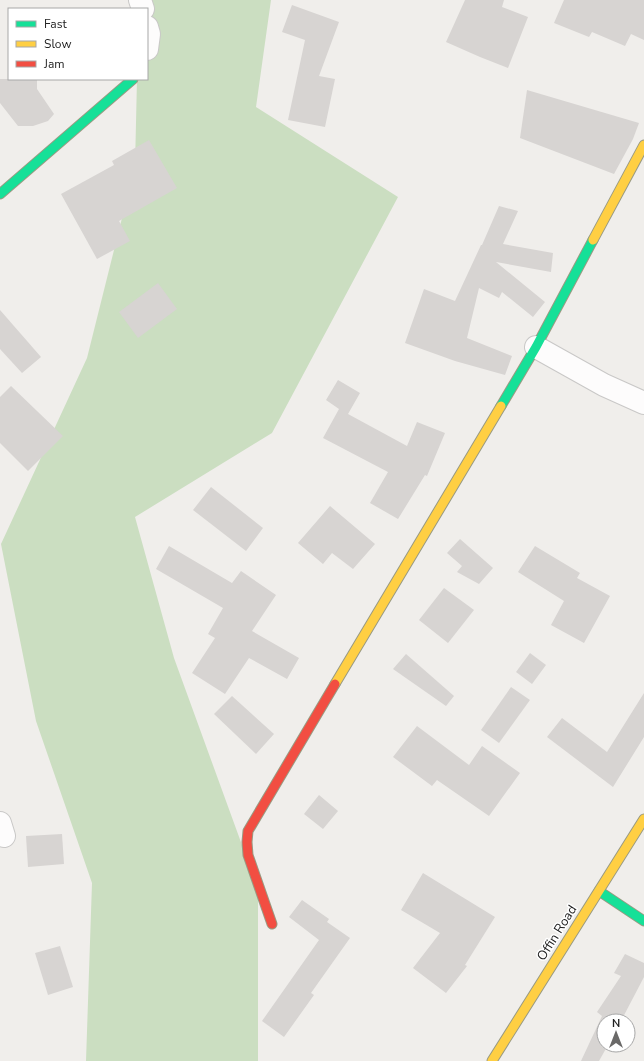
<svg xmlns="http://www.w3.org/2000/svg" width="644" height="1061" font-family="'Nunito Sans',sans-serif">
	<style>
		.forest { fill: #cbdec1 }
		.building { fill: #d7d4d2 }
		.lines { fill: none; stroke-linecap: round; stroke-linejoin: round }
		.street-casing { stroke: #c9c8c7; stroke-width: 24 }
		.fast-casing { stroke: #999a82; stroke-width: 11 }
		.slow-casing { stroke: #999a82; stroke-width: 11 }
		.jam-casing { stroke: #999a82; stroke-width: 11 }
		.street { stroke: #fdfcfc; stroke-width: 22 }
		.fast { stroke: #16e098; stroke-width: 9 }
		.slow { stroke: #ffcf43; stroke-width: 9 }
		.jam { stroke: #f24e42; stroke-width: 9 }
		.labels { text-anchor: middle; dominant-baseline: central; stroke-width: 3; stroke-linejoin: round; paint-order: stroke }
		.street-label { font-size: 13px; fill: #222; stroke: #fff }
	</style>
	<rect width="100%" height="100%" fill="#f0eeeb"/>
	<polygon class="forest" points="140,0 271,0 256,107 398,197 272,433 135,517 174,658 258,889 258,1061 86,1061 92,883 36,721 1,544 87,358 135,166 137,79 147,79 147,9"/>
	<g class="building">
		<polygon points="465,0 504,0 502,7 528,17 508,68 480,57 446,42"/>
		<polygon points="564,0 644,0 644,40 631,34 625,46 592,32 589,37 554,23"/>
		<polygon points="292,5 339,22 319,76 335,79 325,127 288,120 305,40 282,32"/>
		<polygon points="0,79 37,79 37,89 54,114 48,121 33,126 18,126 0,103"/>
		<polygon points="527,90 639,123 633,139 614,174 520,138"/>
		<polygon points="149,140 177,188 119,221 130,241 97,259 61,194 114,165 112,161"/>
		<polygon points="499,206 518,211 503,244 553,253 551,272 496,262 545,302 533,317 502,292 499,298 479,288 467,338 512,356 505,375 455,361 405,343 424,289 455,301 481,245 482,245"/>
		<polygon points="158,283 177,309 138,338 119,312"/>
		<polygon points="0,310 41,357 22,373 0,349"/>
		<polygon points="338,380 360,393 348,414 407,446 417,422 445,433 427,476 425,475 398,519 370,503 388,472 323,438 339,409 326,400"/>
		<polygon points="11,386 63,436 28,471 0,443 0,397"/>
		<polygon points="211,487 263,528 246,551 193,510"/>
		<polygon points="330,506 375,544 353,569 332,553 323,564 298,543"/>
		<polygon points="460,539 493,568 479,584 457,572 462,566 447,553"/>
		<polygon points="169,546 232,583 241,571 276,595 252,631 299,658 287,679 249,658 225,694 192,673 215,638 208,634 223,608 156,569"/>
		<polygon points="535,546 580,573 577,578 610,596 584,643 551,625 564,601 518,572"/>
		<polygon points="444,588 474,610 448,643 419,620"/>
		<polygon points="530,653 546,665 532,684 516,672"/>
		<polygon points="406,654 454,696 446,706 393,669"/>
		<polygon points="511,687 530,700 499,743 481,730"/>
		<polygon points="644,693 644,737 613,787 547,737 562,718 607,752"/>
		<polygon points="232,696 274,734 256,754 214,714"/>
		<polygon points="417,726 469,765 482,746 520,773 489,816 437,780 432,786 393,757"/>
		<polygon points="319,795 338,811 323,829 304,814"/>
		<polygon points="62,834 64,864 28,867 26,836"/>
		<polygon points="423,873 495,917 465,965 467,966 446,993 413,968 440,933 401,910"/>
		<polygon points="302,900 329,919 327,922 350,938 311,993 314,995 284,1037 262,1021 319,940 289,917"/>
		<polygon points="60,946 73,987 48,995 35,953"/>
		<polygon points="625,954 644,963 644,977 621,1021 604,1021 604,1045 608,1045 599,1061 581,1061 602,1016 597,1012 621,976 614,973"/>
	</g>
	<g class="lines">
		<g class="street-casing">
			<g id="street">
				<polyline points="140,0 143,9"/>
				<polyline points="147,27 149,34 147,49"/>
				<polyline points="536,347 604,385 644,403"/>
				<polyline points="0,823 4,836"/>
			</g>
		</g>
		<g class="fast-casing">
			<g id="fast">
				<polyline points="0,194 133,79"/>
				<polyline points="501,406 536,347 593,240"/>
				<polyline points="599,891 644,921"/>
			</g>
		</g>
		<g class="slow-casing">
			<g id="slow">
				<polyline points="593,240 644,145"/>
				<polyline points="335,684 501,406"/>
				<polyline points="492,1061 644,819"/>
			</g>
		</g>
		<g class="jam-casing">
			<polyline id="jam" points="272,924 248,855 247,842 248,831 335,684"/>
		</g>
		<use href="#street" class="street"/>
		<use href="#fast" class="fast"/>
		<use href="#slow" class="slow"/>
		<use href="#jam" class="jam"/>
	</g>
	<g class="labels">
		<g class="street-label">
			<text transform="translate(557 933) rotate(-58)">Offin Road</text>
		</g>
	</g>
	<rect x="8" y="8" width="140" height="72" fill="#ffffff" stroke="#a7a7a7"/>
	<rect x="16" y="21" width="20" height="6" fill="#16e098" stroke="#a7a7a7"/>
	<text x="44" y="28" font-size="12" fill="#222222">Fast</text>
	<rect x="16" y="41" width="20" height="6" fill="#ffcf43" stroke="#a7a7a7"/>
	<text x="44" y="48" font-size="12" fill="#222222">Slow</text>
	<rect x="16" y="61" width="20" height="6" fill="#f24e42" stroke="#a7a7a7"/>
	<text x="44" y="68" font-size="12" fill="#222222">Jam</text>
	<g transform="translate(616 1033)"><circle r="19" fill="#ffffff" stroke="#a7a7a7"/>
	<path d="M0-3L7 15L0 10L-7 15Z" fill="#6a6968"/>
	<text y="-6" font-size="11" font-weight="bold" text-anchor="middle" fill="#222222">N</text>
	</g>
</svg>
